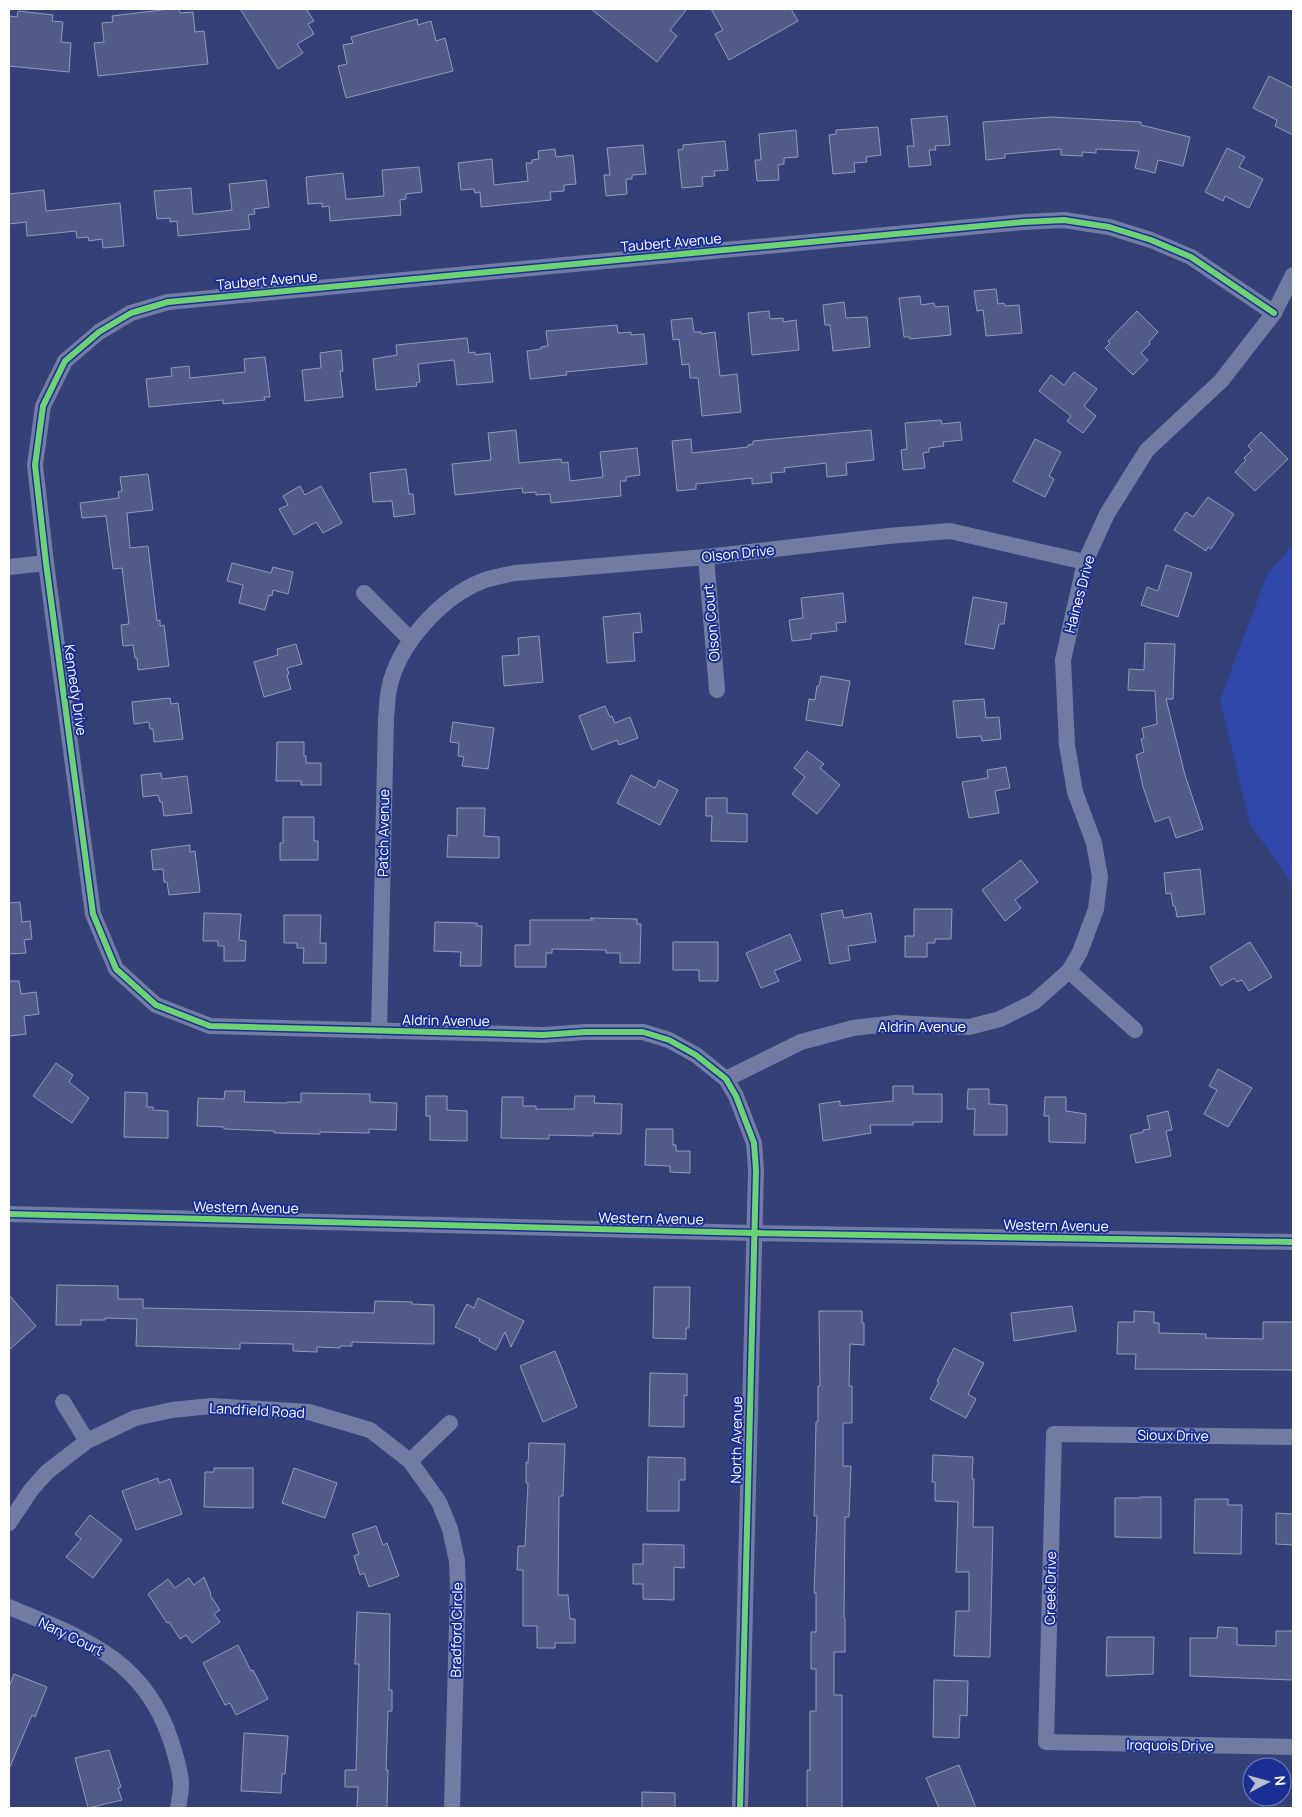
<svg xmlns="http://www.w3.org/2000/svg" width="1302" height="1817" font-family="Manrope,sans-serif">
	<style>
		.green { fill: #3148aa }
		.building { fill: #525b87; stroke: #9299b8 }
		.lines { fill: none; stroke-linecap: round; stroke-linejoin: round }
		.minor { stroke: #727ca3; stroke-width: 16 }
		.cycleway-casing { stroke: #1a2e93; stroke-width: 9 }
		.cycleway { stroke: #6cd273; stroke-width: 6 }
		.labels { text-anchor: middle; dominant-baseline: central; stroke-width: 4; stroke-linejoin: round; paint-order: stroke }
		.street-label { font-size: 14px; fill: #fff; stroke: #1a2e93 }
	</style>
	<rect width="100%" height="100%" fill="#354078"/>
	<polygon class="green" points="1293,545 1293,885 1250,824 1220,700 1267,575"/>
	<g class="building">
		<polygon points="170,9 179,9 180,13 193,12 195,32 204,31 208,64 98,76 94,43 104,42 102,23 113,22 112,16"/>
		<polygon points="240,9 306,9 314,21 308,24 314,34 297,44 303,53 278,69"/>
		<polygon points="591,9 687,9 670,30 677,36 657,62"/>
		<polygon points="711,9 791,9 798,21 729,60 715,34 723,30"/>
		<polygon points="18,11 53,15 52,21 63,22 61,42 71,43 69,72 9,66 9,16 17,17"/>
		<polygon points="417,19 418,25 431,21 436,41 445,38 453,71 346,98 338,66 347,64 343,45 353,43 351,37"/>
		<polygon points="1269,76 1293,88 1293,135 1275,126 1277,120 1253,108"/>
		<polygon points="947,116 950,145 935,146 936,150 929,150 931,165 909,167 907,146 914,146 911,119"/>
		<polygon points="1051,117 1141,122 1141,125 1190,137 1183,166 1158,160 1155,173 1135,168 1139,151 1096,149 1096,153 1083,152 1082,156 1061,155 1061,149 1005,154 1005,158 986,160 983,122"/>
		<polygon points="878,127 881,155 866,157 867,162 854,163 855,172 833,174 829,135 836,134 836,130"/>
		<polygon points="796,130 798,157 784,158 784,164 778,165 779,180 757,181 755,160 761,160 759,134"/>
		<polygon points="725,141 728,170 714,171 715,176 702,177 703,186 682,188 678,150 683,149 683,145"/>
		<polygon points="643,145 646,174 632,175 632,179 626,179 627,194 606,196 604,175 610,175 607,148"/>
		<polygon points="1227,148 1245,157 1239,167 1263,179 1249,208 1225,196 1223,201 1205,192"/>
		<polygon points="555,149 556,157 573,155 576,184 564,185 564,191 550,192 551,200 481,207 480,192 475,193 474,189 461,190 458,163 492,159 494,185 528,181 526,163 532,163 532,160 539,159 538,151"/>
		<polygon points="419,167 422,192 406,194 406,199 400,200 401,215 330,221 329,206 322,207 322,203 308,204 306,177 343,173 346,199 350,199 384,196 382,170"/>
		<polygon points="266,180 269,207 254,209 255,214 248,215 250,229 178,236 177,221 170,222 170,218 157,219 154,191 191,188 193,214 198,214 232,210 229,184"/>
		<polygon points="44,190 46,211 120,203 124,246 103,248 102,239 89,241 88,237 77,238 76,231 27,236 26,222 9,224 9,194"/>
		<polygon points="996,289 998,304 1004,303 1005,306 1019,305 1022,333 986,336 983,310 977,311 974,291"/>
		<polygon points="920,296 921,305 934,303 935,307 948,306 951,335 910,339 910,337 904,337 899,298"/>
		<polygon points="844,302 846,318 867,317 870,347 833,351 830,325 825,325 823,305"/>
		<polygon points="769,311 770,319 783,318 783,322 796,320 799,350 752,355 748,313"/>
		<polygon points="1137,311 1158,332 1149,342 1150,344 1141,353 1148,360 1133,375 1105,348 1110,343 1108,341"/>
		<polygon points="692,318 694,332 701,332 701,334 715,332 720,376 737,374 741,412 702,416 698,378 690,378 689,364 682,365 679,339 673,340 671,320"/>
		<polygon points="617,325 618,333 631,332 631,335 644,334 647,364 566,372 567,375 530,379 527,351 541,349 541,347 548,346 546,331"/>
		<polygon points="467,338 469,353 475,352 475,355 490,353 493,382 457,385 454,360 418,364 420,382 416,383 417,386 376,390 373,359 397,355 396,345"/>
		<polygon points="341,350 343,371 340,371 343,397 305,401 302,370 321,368 320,353"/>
		<polygon points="265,357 270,397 264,397 265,400 223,404 223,400 149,407 146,379 172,376 171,368 189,366 190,378 245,372 244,359"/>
		<polygon points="1074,372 1097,389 1084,406 1096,416 1083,433 1067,421 1071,416 1039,391 1051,375 1064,385"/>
		<polygon points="941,420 942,424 960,422 962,440 943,442 944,446 929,448 929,452 923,453 925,468 903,470 901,450 907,449 905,423"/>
		<polygon points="516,430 519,463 561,459 562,463 568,462 570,481 603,477 600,452 637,448 640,475 626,477 626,481 620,481 621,496 551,503 550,494 536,495 536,492 523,493 522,488 455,495 452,464 491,460 488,433"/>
		<polygon points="871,430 874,460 846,463 847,475 827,477 826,463 784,468 785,472 771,473 772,482 752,484 752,478 696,484 696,489 677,491 672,441 691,439 692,453 748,447 748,445 753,444 753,441"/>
		<polygon points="1261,432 1288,459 1255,491 1235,472 1246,460 1244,458 1252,450 1248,446"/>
		<polygon points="1035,439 1061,452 1049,476 1054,479 1045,497 1013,481"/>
		<polygon points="406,469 409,494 413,494 415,514 394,517 392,501 373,502 370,473"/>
		<polygon points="148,474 153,510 127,513 130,548 148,546 157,621 160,620 160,626 164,625 169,666 138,670 137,658 135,658 133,645 123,646 121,625 129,624 122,568 113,569 106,516 82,518 80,503 119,498 118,492 122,491 120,477"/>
		<polygon points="300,486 305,495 321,486 342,523 323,533 316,522 294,535 279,509 288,505 283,496"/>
		<polygon points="1208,497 1234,514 1211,549 1208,547 1206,551 1174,530 1186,512 1193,517"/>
		<polygon points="232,563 271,573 273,567 293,572 288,594 273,590 272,596 269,595 265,610 239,603 243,585 227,581"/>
		<polygon points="1166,565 1192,573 1178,617 1141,605 1147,587 1158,591"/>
		<polygon points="843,593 846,622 836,623 837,631 811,634 811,639 792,641 789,620 803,618 801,598"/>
		<polygon points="973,597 1007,603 1004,624 999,624 994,649 965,644"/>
		<polygon points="640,613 642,632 633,633 635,661 607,663 603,617"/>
		<polygon points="539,636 543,682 504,686 502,656 519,655 518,638"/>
		<polygon points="1145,643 1175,644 1173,699 1166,699 1185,775 1203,829 1176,838 1169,817 1155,822 1143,787 1136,755 1144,752 1141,739 1144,738 1142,728 1157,724 1155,691 1128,690 1129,669 1144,670"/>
		<polygon points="296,644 302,664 287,668 289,674 287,675 291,689 264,697 254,662 278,655 277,649"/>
		<polygon points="821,676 850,681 842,726 806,720 809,699 815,700 817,686 819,686"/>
		<polygon points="170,698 171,704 178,703 183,739 154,742 153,729 150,729 149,722 134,724 132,702"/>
		<polygon points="984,699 986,718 999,717 1001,739 982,741 981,736 957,738 953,701"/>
		<polygon points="605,706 610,717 612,716 615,723 630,717 638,738 619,745 617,740 592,750 579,716"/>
		<polygon points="453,722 494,728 488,769 462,766 464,757 458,756 459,743 450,742"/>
		<polygon points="277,742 304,742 304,756 306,756 306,763 321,763 321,785 301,785 301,781 276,781"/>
		<polygon points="807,751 824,764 820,768 840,785 817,814 792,794 805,777 794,768"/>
		<polygon points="1006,767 1010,788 995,791 999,813 969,818 962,782 988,778 987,770"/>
		<polygon points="161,773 162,779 187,776 192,813 164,816 162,802 160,802 158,795 143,797 141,775"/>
		<polygon points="631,775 655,788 659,780 678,790 660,825 617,803"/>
		<polygon points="706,798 727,798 727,813 747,814 747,842 711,841 712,816 706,816"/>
		<polygon points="457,808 485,808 484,836 499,837 499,858 447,857 448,835 457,836"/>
		<polygon points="283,817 314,817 314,841 318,841 318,860 280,860 280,843 283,843"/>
		<polygon points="190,845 190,852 195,851 200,892 169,895 167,882 164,882 163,869 153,870 151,850"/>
		<polygon points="1021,860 1038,882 1015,900 1021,908 1005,921 982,890"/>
		<polygon points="1200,869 1205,914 1177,917 1175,906 1173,906 1171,893 1166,894 1164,873"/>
		<polygon points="20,902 22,922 30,921 32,939 24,940 26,953 9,954 9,903"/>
		<polygon points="914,909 952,909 951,939 935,939 935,943 927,943 927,957 905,957 905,936 914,936"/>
		<polygon points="842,910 844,918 871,913 876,942 848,946 850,960 830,964 821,914"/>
		<polygon points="204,913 241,914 239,940 246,941 245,961 224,961 224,946 218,946 218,941 203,941"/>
		<polygon points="284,915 321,915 320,943 326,943 326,963 303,963 304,948 297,948 297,943 284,943"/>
		<polygon points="590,918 637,919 637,924 641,924 640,963 620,963 620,953 606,953 606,950 552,949 552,953 546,953 546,967 515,967 515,945 530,945 530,920 593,920"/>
		<polygon points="435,922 477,923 477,926 482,926 481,966 460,966 461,952 434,951"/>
		<polygon points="790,934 801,960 774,971 779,981 761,988 746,953"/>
		<polygon points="673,942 718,942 718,981 699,981 699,970 673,970"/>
		<polygon points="1250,942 1272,977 1249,991 1242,980 1237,982 1234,978 1221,986 1210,967"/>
		<polygon points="9,981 19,981 21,994 36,992 39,1014 24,1016 26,1034 9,1036"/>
		<polygon points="56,1063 73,1075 69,1082 89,1098 72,1123 33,1096"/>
		<polygon points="1218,1069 1252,1088 1228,1127 1204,1114 1217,1090 1209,1086"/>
		<polygon points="893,1086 913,1086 913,1094 942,1094 942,1122 913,1122 913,1125 870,1125 871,1133 823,1141 819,1104 840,1101 840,1106 893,1101"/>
		<polygon points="968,1089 989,1089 989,1104 1007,1105 1007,1135 974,1135 975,1109 967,1109"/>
		<polygon points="225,1091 245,1091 244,1102 287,1103 287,1102 301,1102 301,1093 370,1094 370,1102 397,1103 396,1130 369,1129 369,1133 320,1132 320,1134 274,1133 274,1131 224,1129 224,1127 197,1126 198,1098 224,1099"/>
		<polygon points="125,1092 147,1093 147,1107 153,1107 153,1110 168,1111 168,1138 124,1137"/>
		<polygon points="426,1096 447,1096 447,1110 467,1111 467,1141 430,1140 430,1116 426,1116"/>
		<polygon points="575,1096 595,1096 594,1103 622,1104 621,1134 593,1133 593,1136 549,1135 549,1139 501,1138 502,1097 523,1097 523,1106 536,1106 536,1109 574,1109"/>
		<polygon points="1045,1097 1066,1097 1066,1111 1086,1114 1085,1143 1049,1142 1049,1116 1044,1116"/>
		<polygon points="1168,1111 1172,1130 1166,1131 1171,1156 1136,1163 1130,1135 1143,1132 1143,1130 1150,1129 1147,1116"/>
		<polygon points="646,1129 673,1129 673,1145 676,1145 676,1151 690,1151 690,1173 670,1172 670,1166 645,1165"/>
		<polygon points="57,1285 118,1286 118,1299 143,1299 143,1308 374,1313 375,1301 412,1302 412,1304 434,1305 434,1344 352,1342 352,1346 340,1346 340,1348 317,1347 317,1352 293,1351 293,1344 240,1343 240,1349 136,1346 137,1319 105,1318 105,1320 81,1320 81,1325 56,1325"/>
		<polygon points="654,1287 690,1287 689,1328 686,1328 686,1339 653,1338"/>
		<polygon points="9,1295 36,1326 9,1350"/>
		<polygon points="478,1298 524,1321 511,1347 505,1332 496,1350 479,1341 480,1339 455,1327 467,1304 474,1308"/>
		<polygon points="1072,1306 1076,1331 1014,1341 1011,1313"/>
		<polygon points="819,1311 862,1311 862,1323 864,1323 864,1345 850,1344 849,1386 852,1386 852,1423 843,1423 843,1466 851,1466 849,1517 845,1517 844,1618 845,1618 845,1652 834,1652 834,1695 842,1695 842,1808 807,1808 807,1770 810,1770 810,1711 816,1711 816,1669 811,1669 811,1632 816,1632 816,1593 814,1593 817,1516 814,1516 816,1422 818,1421 818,1386 820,1386"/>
		<polygon points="1134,1311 1154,1312 1154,1323 1159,1323 1159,1333 1206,1334 1206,1338 1263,1339 1263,1322 1293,1322 1293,1370 1135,1369 1136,1354 1117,1354 1118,1322 1134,1322"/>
		<polygon points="954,1348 984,1363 968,1394 976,1399 966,1418 930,1399 939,1382 937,1381"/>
		<polygon points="555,1351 577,1407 543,1422 520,1366"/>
		<polygon points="650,1373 687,1374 687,1396 684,1395 684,1427 649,1426"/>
		<polygon points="529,1443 565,1444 563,1496 559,1496 558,1595 568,1595 570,1619 575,1619 575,1643 555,1643 555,1648 537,1648 537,1626 523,1626 523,1570 517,1570 518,1546 525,1546 528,1483 526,1483 526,1462 528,1463"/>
		<polygon points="933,1455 973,1457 972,1479 974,1479 973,1527 993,1527 990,1657 954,1656 956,1611 969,1611 969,1572 956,1572 958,1502 935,1501 935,1482 932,1482"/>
		<polygon points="648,1457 685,1458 685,1480 679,1480 679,1511 647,1511"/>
		<polygon points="214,1468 253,1468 253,1508 204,1507 205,1472 214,1472"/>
		<polygon points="294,1468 337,1483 325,1518 282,1503"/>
		<polygon points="158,1478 159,1483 170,1479 182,1514 136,1530 122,1491"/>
		<polygon points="1140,1497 1161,1497 1161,1538 1115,1537 1115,1498 1140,1498"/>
		<polygon points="1195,1499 1228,1499 1228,1505 1242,1505 1241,1554 1194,1553"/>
		<polygon points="1276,1513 1293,1514 1293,1545 1276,1544"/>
		<polygon points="90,1515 122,1540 93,1578 66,1557 81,1539 75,1534"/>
		<polygon points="376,1526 383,1545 387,1543 399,1576 369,1587 364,1573 360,1575 354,1556 359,1554 352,1534"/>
		<polygon points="643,1544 684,1545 684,1568 674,1567 674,1600 643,1599 643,1584 633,1584 633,1564 643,1564"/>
		<polygon points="204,1577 211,1594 210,1595 220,1610 214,1614 220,1622 192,1643 186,1635 180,1639 169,1622 167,1623 148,1594 168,1579 175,1588 189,1578 194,1585"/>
		<polygon points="357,1612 390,1614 389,1690 392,1690 392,1711 388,1711 386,1770 388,1770 387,1808 357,1808 358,1787 345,1787 345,1770 356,1770 359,1664 355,1664"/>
		<polygon points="1218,1627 1237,1628 1237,1645 1276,1646 1276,1631 1293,1631 1293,1680 1190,1676 1190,1638 1217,1638"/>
		<polygon points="1107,1637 1154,1637 1153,1674 1106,1676"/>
		<polygon points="238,1645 251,1671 253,1670 268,1699 236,1715 230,1703 225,1705 203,1663"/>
		<polygon points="14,1674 47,1687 35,1717 32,1715 9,1769 9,1687"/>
		<polygon points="934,1680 968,1681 967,1716 960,1715 959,1738 933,1737"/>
		<polygon points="244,1733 288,1736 285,1774 282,1774 281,1793 241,1791"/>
		<polygon points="109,1750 121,1787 118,1788 122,1800 88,1808 75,1758"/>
		<polygon points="959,1765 976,1808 939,1808 926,1778"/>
		<polygon points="642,1792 675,1793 675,1808 642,1808"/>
	</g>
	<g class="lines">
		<g class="minor">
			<polyline points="706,557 717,690"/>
			<polyline points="9,567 46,563"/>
			<polyline points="364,593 411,640"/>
			<polyline points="1069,971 1135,1030"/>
			<path d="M379,1031l7,-312c1,-10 1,-20 3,-30 9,-45 53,-93 96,-109 9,-3 20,-5 30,-7l191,-16 182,-21 62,-5 135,31"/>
			<polyline points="726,1079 801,1042 853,1028 896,1023 969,1027 1000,1019 1034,1002 1069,971 1080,952 1096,909 1100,877 1094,843 1075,792 1067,745 1063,660 1085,562 1107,514 1147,450 1221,381 1274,313 1293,275"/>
			<polyline points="9,1214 754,1233 1293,1242"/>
			<polyline points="63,1402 87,1441"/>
			<polyline points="1293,1437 1054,1434 1046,1742 1293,1747"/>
			<polyline points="410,1461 450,1423"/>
			<polyline points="9,1523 31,1490 47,1472 87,1441 135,1418 172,1410 211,1406 309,1412 370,1430 410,1461 439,1502 450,1529 457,1561 458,1588 452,1808"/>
			<path d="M9,1607c73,31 135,51 162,134 4,13 10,30 10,44 0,8 -2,16 -3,23"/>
			<polyline points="740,1808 756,1170 754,1143 736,1096 726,1079 696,1055 669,1040 643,1032 585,1032 543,1035 210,1026 156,1005 116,969 93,914 46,563 35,465 43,406 65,361 99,332 131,313 168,302 1024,222 1064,220 1109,227 1151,240 1191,257 1274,313"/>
		</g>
		<g class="cycleway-casing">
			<g id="cycleway">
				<polyline points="9,1214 754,1233 1293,1242"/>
				<polyline points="740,1808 756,1170 754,1143 736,1096 726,1079 696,1055 669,1040 643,1032 585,1032 543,1035 210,1026 156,1005 116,969 93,914 46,563 35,465 43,406 65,361 99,332 131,313 168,302 1024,222 1064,220 1109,227 1151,240 1191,257 1274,313"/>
			</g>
		</g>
		<use href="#cycleway" class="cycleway"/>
	</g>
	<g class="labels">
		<g class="street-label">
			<text transform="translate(671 242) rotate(-5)">Taubert Avenue</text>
			<text transform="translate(267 280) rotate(-5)">Taubert Avenue</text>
			<text transform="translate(738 553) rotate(-6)">Olson Drive</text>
			<text transform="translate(1079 594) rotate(-75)">Haines Drive</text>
			<text transform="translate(711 623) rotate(-95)">Olson Court</text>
			<text transform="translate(76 690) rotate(82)">Kennedy Drive</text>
			<text transform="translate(383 833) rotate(-89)">Patch Avenue</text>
			<text transform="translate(446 1020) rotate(1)">Aldrin Avenue</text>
			<text x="922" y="1026">Aldrin Avenue</text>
			<text transform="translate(246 1207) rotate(1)">Western Avenue</text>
			<text transform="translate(651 1218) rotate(1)">Western Avenue</text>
			<text transform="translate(1056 1225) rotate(1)">Western Avenue</text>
			<text transform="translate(257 1410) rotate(3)">Landfield Road</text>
			<text transform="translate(1173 1435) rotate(1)">Sioux Drive</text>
			<text transform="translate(736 1440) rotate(-89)">North Avenue</text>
			<text transform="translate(1050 1588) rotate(-89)">Creek Drive</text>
			<text transform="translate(456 1630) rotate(-89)">Bradford Circle</text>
			<text transform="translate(71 1636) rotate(26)">Nary Court</text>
			<text transform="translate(1170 1745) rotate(1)">Iroquois Drive</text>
		</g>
	</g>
	<rect width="1302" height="1817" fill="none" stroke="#ffffff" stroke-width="20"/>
	<g transform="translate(1267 1782) rotate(84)"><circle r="24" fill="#1a2e93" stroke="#7682be"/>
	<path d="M0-4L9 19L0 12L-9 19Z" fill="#b8bcd0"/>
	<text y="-8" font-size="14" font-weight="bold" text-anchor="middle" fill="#ffffff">N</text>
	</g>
</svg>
